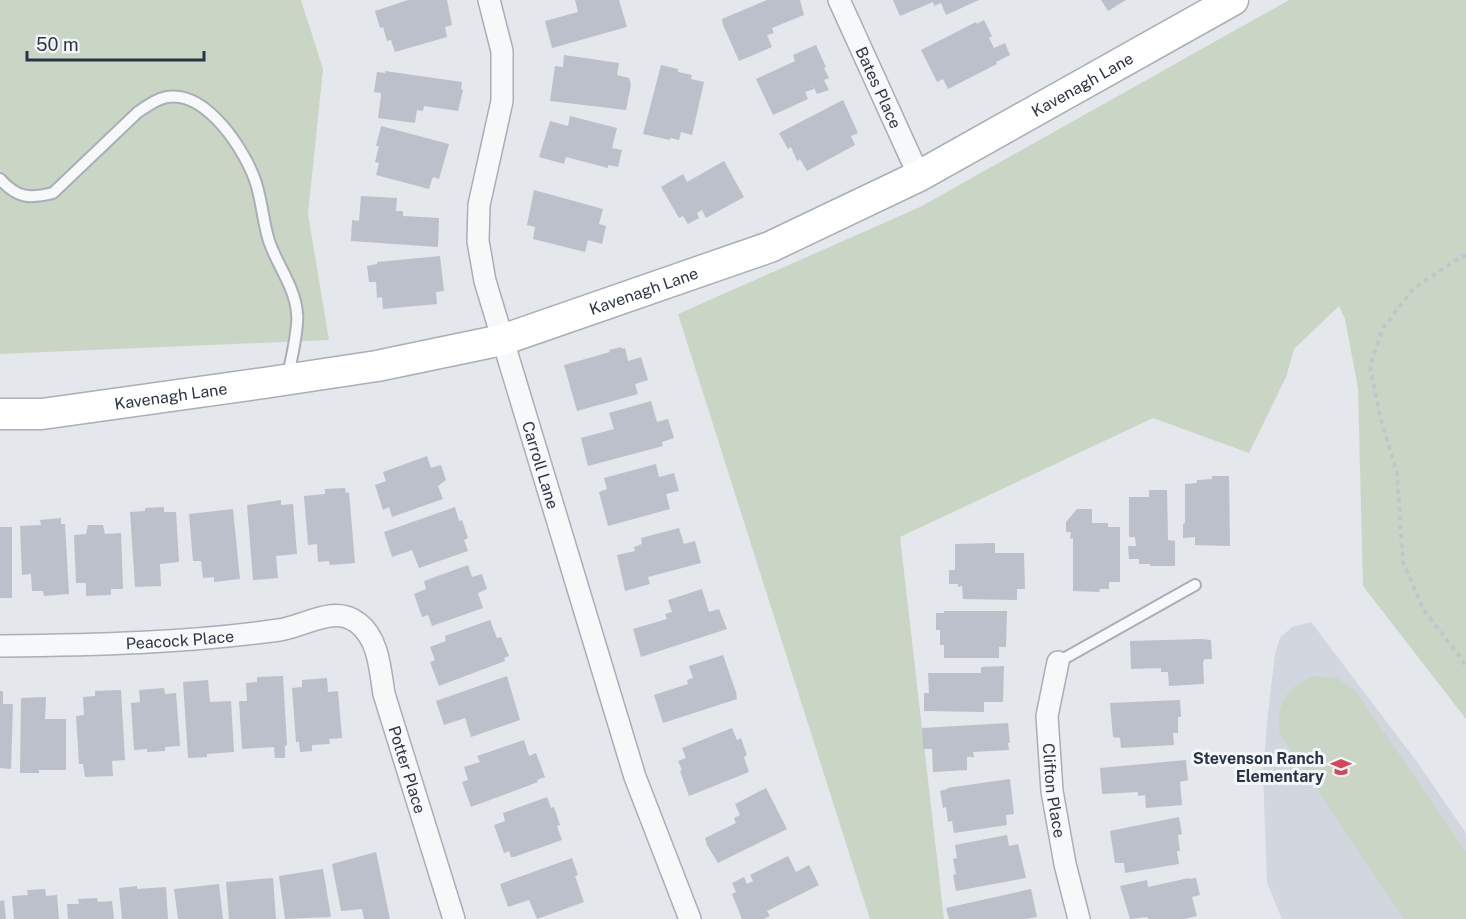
<svg xmlns="http://www.w3.org/2000/svg" width="1466" height="919" font-family="'Public Sans',sans-serif">
	<style>
		.built { fill: #d2d6de }
		.green { fill: #c9d6c5 }
		.building { fill: #bbc0ca }
		.lines { fill: none; stroke-linecap: round; stroke-linejoin: round }
		.service-casing { stroke: #a9aeb7; stroke-width: 14 }
		.minor-casing { stroke: #a9aeb7; stroke-width: 24 }
		.secondary-casing { stroke: #a9aeb7; stroke-width: 33 }
		.path { stroke: #c2c5cb; stroke-width: 4; stroke-dasharray: 4.5 4.5; stroke-linecap: butt }
		.service { stroke: #f7f8fa; stroke-width: 10 }
		.minor { stroke: #f7f8fa; stroke-width: 21 }
		.secondary { stroke: #fff; stroke-width: 30 }
		.labels { text-anchor: middle; dominant-baseline: central; stroke-width: 6; stroke-linejoin: round; paint-order: stroke }
		.street-label { font-size: 16px; fill: #2b3445; stroke: #f4f6f9 }
		.poi-label { font-size: 16px; font-weight: bold; fill: #2b3445; stroke: #f4f6f9; text-anchor: end }
	</style>
	<rect width="100%" height="100%" fill="#e4e7ec"/>
	<polygon class="built" points="1311,622 1417,762 1466,833 1466,919 1282,919 1267,883 1263,772 1268,713 1275,654 1280,638 1292,627"/>
	<g class="green">
		<polygon points="0,0 301,0 323,69 308,214 329,340 0,354"/>
		<polygon points="1289,0 1466,0 1466,719 1363,586 1358,388 1345,319 1339,306 1294,349 1286,377 1249,453 1153,418 900,537 944,919 870,919 678,314 920,207"/>
		<path d="M1316,676l21,2 18,12 111,162v67h-62l-124,-184c-5,-31 6,-49 36,-59z"/>
	</g>
	<g class="building">
		<polygon points="408,0 447,0 452,25 445,27 447,37 395,52 391,40 387,41 383,27 380,28 375,11"/>
		<polygon points="575,0 619,0 627,27 552,48 545,21 578,12"/>
		<polygon points="767,0 800,0 804,15 772,28 774,33 767,35 772,47 739,61 723,25 722,19"/>
		<polygon points="893,0 979,0 946,15 941,3 934,6 933,2 900,16"/>
		<polygon points="1101,0 1126,0 1108,11"/>
		<polygon points="984,20 992,36 989,38 994,48 1005,43 1010,55 996,62 997,64 948,89 943,79 937,82 921,50 976,22 977,24"/>
		<polygon points="816,45 826,67 824,68 829,78 824,80 829,90 817,94 811,82 814,89 805,92 808,99 773,115 756,79 795,61 793,55"/>
		<polygon points="564,55 619,63 617,75 629,78 631,84 626,110 550,101 555,66 563,67"/>
		<polygon points="661,65 678,69 678,72 692,75 691,79 704,82 692,135 681,132 679,140 670,138 670,140 643,134"/>
		<polygon points="385,71 462,82 461,89 463,90 458,111 424,106 423,111 417,110 415,123 378,118 381,96 381,93 374,92 377,72 385,73"/>
		<polygon points="843,100 858,133 851,136 855,145 807,171 800,159 797,161 791,147 788,149 779,133"/>
		<polygon points="570,116 617,128 612,148 622,150 618,167 608,165 608,168 566,157 564,164 539,157 550,121 568,126"/>
		<polygon points="381,126 449,144 439,179 434,177 432,179 429,189 376,175 379,163 375,162 379,146 376,146"/>
		<polygon points="724,161 744,197 706,218 702,210 697,213 696,210 699,218 688,224 683,216 679,218 661,187 683,174 687,182"/>
		<polygon points="534,190 603,209 599,224 606,226 602,244 588,240 585,252 533,239 535,227 527,225"/>
		<polygon points="361,196 397,198 396,211 403,211 403,216 439,218 438,247 351,241 352,220 359,221"/>
		<polygon points="440,256 444,291 436,292 437,304 383,309 382,297 377,298 376,282 369,282 367,266 377,264 377,262"/>
		<polygon points="621,347 622,349 625,348 628,361 641,357 648,380 635,384 638,394 577,411 564,365 610,352 609,350"/>
		<polygon points="651,401 657,422 668,419 674,438 662,442 663,446 588,466 581,438 614,429 609,413"/>
		<polygon points="427,456 431,468 441,465 446,480 438,486 443,499 392,517 389,507 383,510 375,485 386,481 383,472"/>
		<polygon points="656,464 659,477 674,473 679,491 666,494 670,509 608,526 599,492 607,489 604,478"/>
		<polygon points="1212,476 1229,476 1230,546 1195,545 1195,537 1183,538 1183,524 1185,523 1185,484 1197,483 1197,480 1212,479"/>
		<polygon points="345,488 346,493 349,492 355,563 330,565 329,561 318,562 317,544 308,545 304,496 325,494 325,489"/>
		<polygon points="1149,490 1167,490 1168,540 1175,541 1175,566 1150,566 1150,564 1139,564 1139,559 1129,559 1128,546 1136,546 1135,537 1129,537 1129,497 1149,497"/>
		<polygon points="281,500 281,505 293,504 297,554 276,556 278,578 253,580 247,505"/>
		<polygon points="164,507 164,512 176,512 179,562 160,564 161,586 135,587 130,512 145,511 145,508"/>
		<polygon points="455,507 459,521 462,520 468,538 464,540 468,551 419,568 412,550 392,557 384,532"/>
		<polygon points="233,509 240,579 214,582 214,577 203,578 201,561 193,561 189,514"/>
		<polygon points="1077,509 1092,509 1092,523 1108,523 1108,527 1120,527 1120,582 1109,582 1109,589 1099,589 1100,592 1073,591 1073,538 1070,539 1071,532 1066,532 1066,522"/>
		<polygon points="61,518 61,524 65,524 69,594 44,596 43,591 32,591 31,574 22,575 20,526 41,525 40,520"/>
		<polygon points="88,525 103,525 105,534 121,533 123,589 111,589 111,595 86,596 86,583 76,583 74,535 86,534"/>
		<rect x="0" y="527" width="12" height="71"/>
		<polygon points="679,528 684,544 695,541 701,563 648,577 650,584 625,591 617,555 635,551 634,547 642,544 641,538"/>
		<polygon points="995,543 995,553 1024,553 1025,589 1017,589 1017,600 963,599 962,586 958,587 958,584 949,584 949,570 955,570 955,544"/>
		<polygon points="468,565 472,577 482,574 487,589 478,593 483,608 432,626 428,615 422,617 414,594 426,589 424,581"/>
		<polygon points="702,589 709,612 719,609 727,629 641,657 633,629 667,619 665,614 672,612 668,600"/>
		<polygon points="944,611 1007,611 1006,647 999,647 999,658 944,658 944,645 940,645 940,630 936,630 936,613 944,613"/>
		<polygon points="490,620 497,638 501,637 509,656 504,658 505,661 439,686 430,662 435,660 430,647 446,641 445,636"/>
		<polygon points="1202,639 1211,640 1212,659 1205,659 1203,662 1204,684 1169,686 1168,672 1161,672 1161,668 1131,669 1130,641"/>
		<polygon points="723,655 736,692 737,699 663,723 654,695 688,684 687,680 693,678 689,666"/>
		<polygon points="1004,666 1003,702 984,702 984,712 924,711 924,693 929,693 928,673 981,673 981,667"/>
		<polygon points="283,676 287,745 285,746 285,758 275,758 274,747 242,749 239,701 247,701 246,683 257,682 257,677"/>
		<polygon points="507,676 520,720 471,737 465,718 444,725 436,701"/>
		<polygon points="327,678 328,692 338,691 342,738 329,739 330,744 312,745 312,751 300,752 299,742 296,742 292,688 302,687 302,680"/>
		<polygon points="208,680 210,702 231,701 234,752 207,754 207,757 188,758 183,682"/>
		<polygon points="164,688 165,694 176,693 180,746 165,747 165,751 147,752 147,749 134,750 131,703 140,702 139,690"/>
		<polygon points="121,690 125,760 112,761 113,776 85,777 83,764 79,764 76,716 84,715 83,697 95,696 95,691"/>
		<polygon points="0,691 3,691 3,704 13,704 11,769 0,768"/>
		<polygon points="46,697 45,719 66,719 66,770 39,770 39,773 20,773 21,698"/>
		<polygon points="1180,700 1181,717 1178,717 1178,733 1173,733 1174,745 1121,748 1120,738 1113,737 1110,703"/>
		<polygon points="1008,723 1010,743 1008,743 1009,750 973,752 974,757 967,757 967,770 933,772 932,749 923,749 922,728"/>
		<polygon points="732,728 737,740 741,738 747,755 744,757 749,772 689,796 680,771 682,770 678,761 686,758 682,748"/>
		<polygon points="524,740 529,756 536,753 545,777 537,780 538,782 471,807 462,782 468,780 464,767 480,762 477,756"/>
		<polygon points="1186,760 1188,780 1180,782 1182,805 1146,808 1145,795 1138,796 1138,792 1102,794 1100,768"/>
		<polygon points="1010,779 1014,814 1006,815 1007,825 954,833 952,821 948,822 946,807 943,808 940,791 948,789 947,788"/>
		<polygon points="766,788 787,829 718,863 707,845 705,838 736,823 734,818 740,815 735,804"/>
		<polygon points="547,797 551,808 554,807 560,825 557,826 562,840 514,857 511,857 509,851 504,853 494,825 505,821 503,813"/>
		<polygon points="1179,817 1182,834 1178,835 1180,851 1177,851 1179,864 1125,873 1124,863 1115,863 1110,831"/>
		<polygon points="1007,835 1009,846 1018,844 1026,878 956,891 953,875 956,874 953,859 957,858 955,845"/>
		<polygon points="376,852 390,919 364,919 362,909 341,911 332,864"/>
		<polygon points="788,856 796,872 809,865 819,885 767,911 770,916 764,919 742,919 732,894 736,892 732,883 744,877 747,884 753,881 750,875"/>
		<polygon points="572,858 578,875 575,876 584,902 537,919 529,900 508,907 500,884"/>
		<polygon points="323,869 331,917 285,919 279,876"/>
		<polygon points="273,878 276,919 229,919 226,882"/>
		<polygon points="1189,878 1189,879 1196,878 1200,895 1192,897 1197,916 1184,919 1148,919 1148,917 1130,919 1120,886 1147,880 1148,887"/>
		<polygon points="219,884 223,919 178,919 174,889"/>
		<polygon points="137,886 137,889 166,887 168,919 122,919 119,888"/>
		<polygon points="45,889 46,896 57,895 59,919 14,919 12,896 28,895 27,890"/>
		<polygon points="1031,889 1037,917 1026,919 949,919 946,908"/>
		<polygon points="97,898 98,902 112,901 114,919 68,919 67,904 79,904 78,899"/>
		<polygon points="4,900 6,919 0,919 0,901"/>
	</g>
	<g class="lines">
		<g class="service-casing">
			<g id="service">
				<path d="M0,179c17,19 29,20 53,14l85,-81c9,-6 18,-13 29,-15 40,-7 79,55 89,86 6,19 7,39 13,58 8,24 26,46 28,72 2,16 -6,46 -9,63"/>
				<polyline points="1058,662 1195,585"/>
			</g>
		</g>
		<g class="minor-casing">
			<g id="minor">
				<path id="s1" d="M489,0l13,51v50l-23,104 -1,36 7,40 150,496 55,142"/>
				<path id="s2" d="M839,0l80,176"/>
				<path id="s3" d="M0,646c93,-1 187,-3 279,-16 25,-3 55,-26 79,-7 21,16 22,47 26,71l70,225"/>
				<path id="s4" d="M1058,662l-11,54 5,75 13,73 14,55"/>
			</g>
		</g>
		<g class="secondary-casing">
			<g id="secondary">
				<path id="s5" d="M0,414h42l222,-31 113,-17 125,-26 268,-93 149,-71 314,-176"/>
			</g>
		</g>
		<polyline class="path" points="1466,256 1462,256 1413,289 1383,328 1370,366 1380,416 1397,473 1403,562 1423,609 1463,661 1466,668"/>
		<use href="#service" class="service"/>
		<use href="#minor" class="minor"/>
		<use href="#secondary" class="secondary"/>
	</g>
	<defs>
		<g id="school-bare" transform="scale(1.62)"><path d="M0-5L7-2L0 1L-7-2ZM-4 1L0 2.5L4 1V4Q0 6-4 4Z" fill="#d1495b" stroke="#f4f6f9" stroke-width="2.5" paint-order="stroke"/></g>
	</defs>
	<g fill-rule="evenodd">
		<use href="#school-bare" x="1341" y="767"/>
	</g>
	<g class="labels">
		<g class="street-label">
			<text stroke="none"><textPath href="#s5" startOffset="1144">Kavenagh Lane</textPath></text>
			<text stroke="none"><textPath href="#s2" startOffset="96">Bates Place</textPath></text>
			<text stroke="none"><textPath href="#s5" startOffset="658">Kavenagh Lane</textPath></text>
			<text stroke="none"><textPath href="#s5" startOffset="172">Kavenagh Lane</textPath></text>
			<text stroke="none"><textPath href="#s1" startOffset="478">Carroll Lane</textPath></text>
			<text stroke="none"><textPath href="#s3" startOffset="180">Peacock Place</textPath></text>
			<text stroke="none"><textPath href="#s3" startOffset="519">Potter Place</textPath></text>
			<text stroke="none"><textPath href="#s4" startOffset="130">Clifton Place</textPath></text>
		</g>
		<g class="poi-label">
			<text x="1324" y="758">Stevenson Ranch<tspan x="1324" dy="18">Elementary</tspan></text>
		</g>
	</g>
	<path d="M27 51v9h177v-9" fill="none" stroke="#2b3445" stroke-width="3"/>
	<text x="36" y="51" font-size="18" fill="#2b3445" stroke="#f4f6f9" stroke-width="4.5" paint-order="stroke">50 m</text>
</svg>
